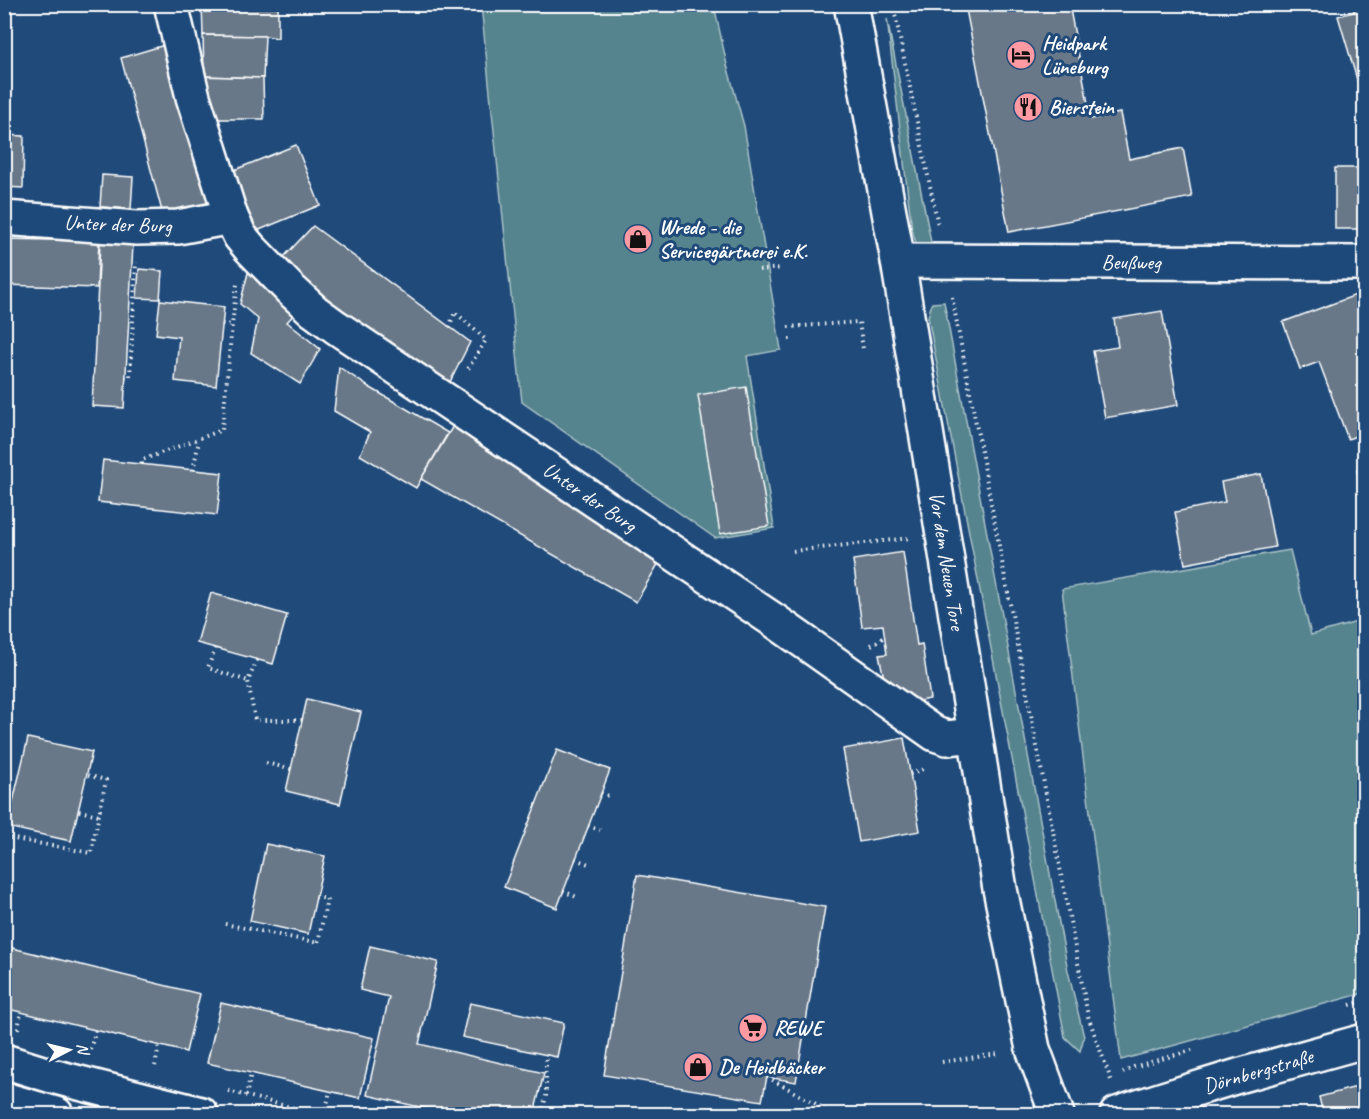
<svg xmlns="http://www.w3.org/2000/svg" width="1369" height="1119" font-family="Caveat,sans-serif">
	<style>
		.green { fill: #54848e; stroke: #aac2c6; stroke-width: 1.5 }
		.building { fill: #687888; stroke: #fff; stroke-width: 1.5 }
		.lines { fill: none; stroke-linecap: round; stroke-linejoin: round }
		.minor-casing { stroke: #fff; stroke-width: 38 }
		.major-casing { stroke: #fff; stroke-width: 38 }
		.path { stroke: #fff; stroke-width: 4; stroke-dasharray: 1.5 4.5; stroke-linecap: butt }
		.minor { stroke: #1f4a7a; stroke-width: 33 }
		.major { stroke: #1f4a7a; stroke-width: 33 }
		.labels { text-anchor: middle; dominant-baseline: central; stroke-width: 6; stroke-linejoin: round; paint-order: stroke }
		.poi-label { font-size: 21px; font-weight: bold; fill: #fff; stroke: #1f4a7a; text-anchor: start }
		.street-label { font-size: 21px; fill: #fff; stroke: #1f4a7a }
	</style>
	<rect width="100%" height="100%" fill="#1f4a7a"/>
	<filter id="ink" filterUnits="userSpaceOnUse"><feTurbulence type="fractalNoise" baseFrequency=".0167" numOctaves="2"/><feDisplacementMap in="SourceGraphic" scale="12" xChannelSelector="R" yChannelSelector="G"/><feConvolveMatrix kernelMatrix="1 2 1 2 8 2 1 2 1" color-interpolation-filters="sRGB"/></filter>
	<g filter="url(#ink)">
		<g class="green">
			<polygon points="481,5 714,5 727,65 744,126 781,350 747,356 774,528 715,538 522,402"/>
			<polygon points="887,19 932,247 917,246 912,230"/>
			<polygon points="944,302 1068,971 1084,1037 1080,1051 1065,1037 928,317 932,303"/>
			<polygon points="1290,550 1311,635 1364,620 1364,993 1121,1060 1062,589"/>
		</g>
		<g class="building">
			<polygon points="202,4 278,4 278,38 265,36 203,35"/>
			<polygon points="965,4 1069,4 1091,119 1120,113 1129,159 1183,148 1192,197 1009,232"/>
			<polygon points="1364,6 1364,103 1338,16 1354,12 1354,9"/>
			<polygon points="203,35 265,36 263,78 204,76"/>
			<polygon points="168,44 212,202 163,215 121,58"/>
			<polygon points="199,76 263,78 264,119 208,119"/>
			<polygon points="4,135 24,136 23,188 4,187"/>
			<polygon points="296,145 320,205 252,233 227,173"/>
			<rect x="1335" y="168" width="29" height="61"/>
			<polygon points="102,175 133,177 131,209 100,207"/>
			<polygon points="313,226 470,342 449,384 345,317 280,261"/>
			<polygon points="4,239 99,241 97,288 4,285"/>
			<polygon points="100,243 133,245 124,408 92,406"/>
			<polygon points="250,265 299,309 287,322 320,349 300,384 251,353 258,319 240,304"/>
			<polygon points="139,269 162,271 160,299 137,298"/>
			<polygon points="1364,292 1364,433 1348,439 1319,362 1300,369 1283,322"/>
			<polygon points="160,300 224,307 216,386 175,381 179,337 156,334"/>
			<polygon points="1162,311 1178,405 1105,418 1093,351 1118,347 1114,319"/>
			<polygon points="339,367 369,387 448,433 416,488 360,455 370,432 334,411"/>
			<polygon points="746,387 769,526 720,534 698,395"/>
			<polygon points="459,416 664,554 636,602 421,479"/>
			<polygon points="103,460 222,473 217,515 98,502"/>
			<polygon points="1364,469 1364,522 1357,470"/>
			<polygon points="1261,474 1275,547 1185,564 1175,512 1225,502 1221,482"/>
			<polygon points="903,552 917,645 922,644 930,699 910,703 886,688 879,655 887,654 883,625 862,627 853,560"/>
			<polygon points="211,593 287,615 273,664 197,643"/>
			<polygon points="307,699 361,712 340,804 286,791"/>
			<polygon points="28,738 92,752 71,841 7,827"/>
			<polygon points="904,738 920,831 859,842 843,749"/>
			<polygon points="557,750 610,770 557,908 504,887"/>
			<polygon points="266,844 325,856 308,934 250,921"/>
			<polygon points="637,875 825,907 796,1082 767,1077 762,1101 604,1075"/>
			<polygon points="4,946 200,994 186,1052 4,1008"/>
			<polygon points="370,946 438,962 419,1044 544,1073 534,1114 450,1114 367,1095 389,997 360,990"/>
			<polygon points="221,1003 374,1038 360,1098 207,1063"/>
			<polygon points="470,1003 564,1023 557,1057 462,1037"/>
			<polygon points="1364,1085 1364,1114 1323,1114 1319,1097"/>
		</g>
		<g class="lines">
			<g class="minor-casing">
				<g id="minor">
					<polyline points="171,4 193,97 231,217 240,236 250,248 290,289 314,311 336,327 775,621 935,734 947,738 975,735"/>
					<polyline points="4,218 137,228 178,227 231,217"/>
					<polyline points="898,261 1364,263"/>
					<polyline points="1117,1114 1163,1099 1238,1076 1364,1041"/>
				</g>
			</g>
			<g class="major-casing">
				<g id="major">
					<polyline points="851,4 898,261 943,535 1000,889 1033,1049 1057,1114"/>
					<polyline points="4,1061 52,1076 201,1114"/>
					<polyline points="4,1099 56,1114"/>
				</g>
			</g>
			<g class="path">
				<polyline points="893,4 938,225"/>
				<polyline points="759,270 782,268"/>
				<polyline points="952,297 1088,1016 1111,1080"/>
				<polyline points="222,324 232,325"/>
				<polyline points="449,327 455,312 486,340 466,372"/>
				<polyline points="788,327 859,322 863,349"/>
				<polyline points="789,339 794,339"/>
				<polyline points="125,377 130,377 136,262"/>
				<polyline points="142,464 142,460 222,430 232,325 237,284"/>
				<polyline points="193,470 199,441"/>
				<polyline points="793,551 910,538"/>
				<polyline points="871,645 886,636"/>
				<polyline points="215,648 208,668 248,681"/>
				<polyline points="257,660 248,681 255,720 302,720"/>
				<polyline points="266,763 291,769"/>
				<polyline points="910,774 923,769"/>
				<polyline points="601,793 611,797"/>
				<polyline points="79,811 99,815"/>
				<polyline points="588,826 600,830"/>
				<polyline points="4,837 91,853 106,780 87,775"/>
				<polyline points="575,859 589,864"/>
				<polyline points="563,891 579,898"/>
				<polyline points="225,924 318,943 327,899 316,897"/>
				<polyline points="1350,1005 1364,1001"/>
				<polyline points="18,1029 21,1012"/>
				<polyline points="90,1049 96,1030"/>
				<polyline points="942,1062 998,1054"/>
				<polyline points="155,1066 159,1046"/>
				<polyline points="1123,1073 1134,1067 1192,1050"/>
				<polyline points="767,1077 825,1109"/>
				<polyline points="228,1091 317,1114"/>
				<polyline points="246,1096 251,1073"/>
				<polyline points="325,1114 330,1091"/>
				<polyline points="405,1114 408,1105"/>
				<polyline points="542,1114 546,1096 546,1054"/>
			</g>
			<use href="#minor" class="minor"/>
			<use href="#major" class="major"/>
		</g>
	</g>
	<defs>
		<g id="hotel-disc" transform="scale(1.5)"><circle r="9.5" fill="#ff9aa2" stroke="#1f4a7a"/><path d="M-6-4.5h1.5V1H6V5H4.5V3h-9V5H-6ZM-4 0a1.8 1.8 0 1 1 3.6 0ZM.5 0V-2.5h3Q6-2.5 6 0Z" fill="#111"/></g>
		<g id="restaurant-disc" transform="scale(1.5)"><circle r="9.5" fill="#ff9aa2" stroke="#1f4a7a"/><path d="M-5-6h1v4h1v-4h1v4h1v-4h1v5L-1.5 .5V6h-2V.5L-5-1ZM5-6V6H3V1.5H1.5Q1.5-4 5-6Z" fill="#111"/></g>
		<g id="shop-disc" transform="scale(1.5)"><circle r="9.5" fill="#ff9aa2" stroke="#1f4a7a"/><path d="M-5-2.5h2.3a2.7 3.5 0 0 1 5.4 0H5L5.5 6h-11ZM-1.5-2.5h3a1.5 2.3 0 0 0-3 0Z" fill="#111"/></g>
		<g id="supermarket-disc" transform="scale(1.5)"><circle r="9.5" fill="#ff9aa2" stroke="#1f4a7a"/><path d="M-6-5.5h2.5l.6 2H6L4.5 2H-2.5L-4.4-4H-6ZM-1.5 3.2a1.3 1.3 0 1 0 .1 0ZM3 3.2a1.3 1.3 0 1 0 .1 0Z" fill="#111"/></g>
	</defs>
	<g fill-rule="evenodd">
		<use href="#hotel-disc" x="1021" y="55"/>
		<use href="#restaurant-disc" x="1028" y="107"/>
		<use href="#shop-disc" x="638" y="239"/>
		<use href="#supermarket-disc" x="753" y="1028"/>
		<use href="#shop-disc" x="698" y="1067"/>
	</g>
	<g class="labels">
		<g class="poi-label">
			<text x="1042" y="43">Heidpark<tspan x="1042" dy="24">Lüneburg</tspan></text>
			<text x="1049" y="107">Bierstein</text>
			<text x="659" y="227">Wrede - die<tspan x="659" dy="24">Servicegärtnerei e.K.</tspan></text>
			<text x="774" y="1028">REWE</text>
			<text x="719" y="1067">De Heidbäcker</text>
		</g>
		<g class="street-label">
			<text transform="translate(118 224) rotate(2)">Unter der Burg</text>
			<text x="1131" y="262">Beußweg</text>
			<text transform="translate(590 497) rotate(34)">Unter der Burg</text>
			<text transform="translate(947 561) rotate(81)">Vor dem Neuen Tore</text>
			<text transform="translate(1258 1071) rotate(-16)">Dörnbergstraße</text>
		</g>
	</g>
	<rect width="1369" height="1119" fill="none" stroke="#1f4a7a" stroke-width="24"/>
	<rect x="12" y="12" width="1345" height="1095" fill="none" stroke="#fff" stroke-width="2" filter="url(#ink)"/>
	<g transform="translate(69 1050) rotate(83)" stroke="#1f4a7a" stroke-width="4.5" paint-order="stroke">
	<path d="M0-4.5L10 22L0 15L-10 22Z" fill="#ffffff"/>
	<text y="-9" font-size="16" font-weight="bold" text-anchor="middle" fill="#ffffff">N</text>
	</g>
</svg>
